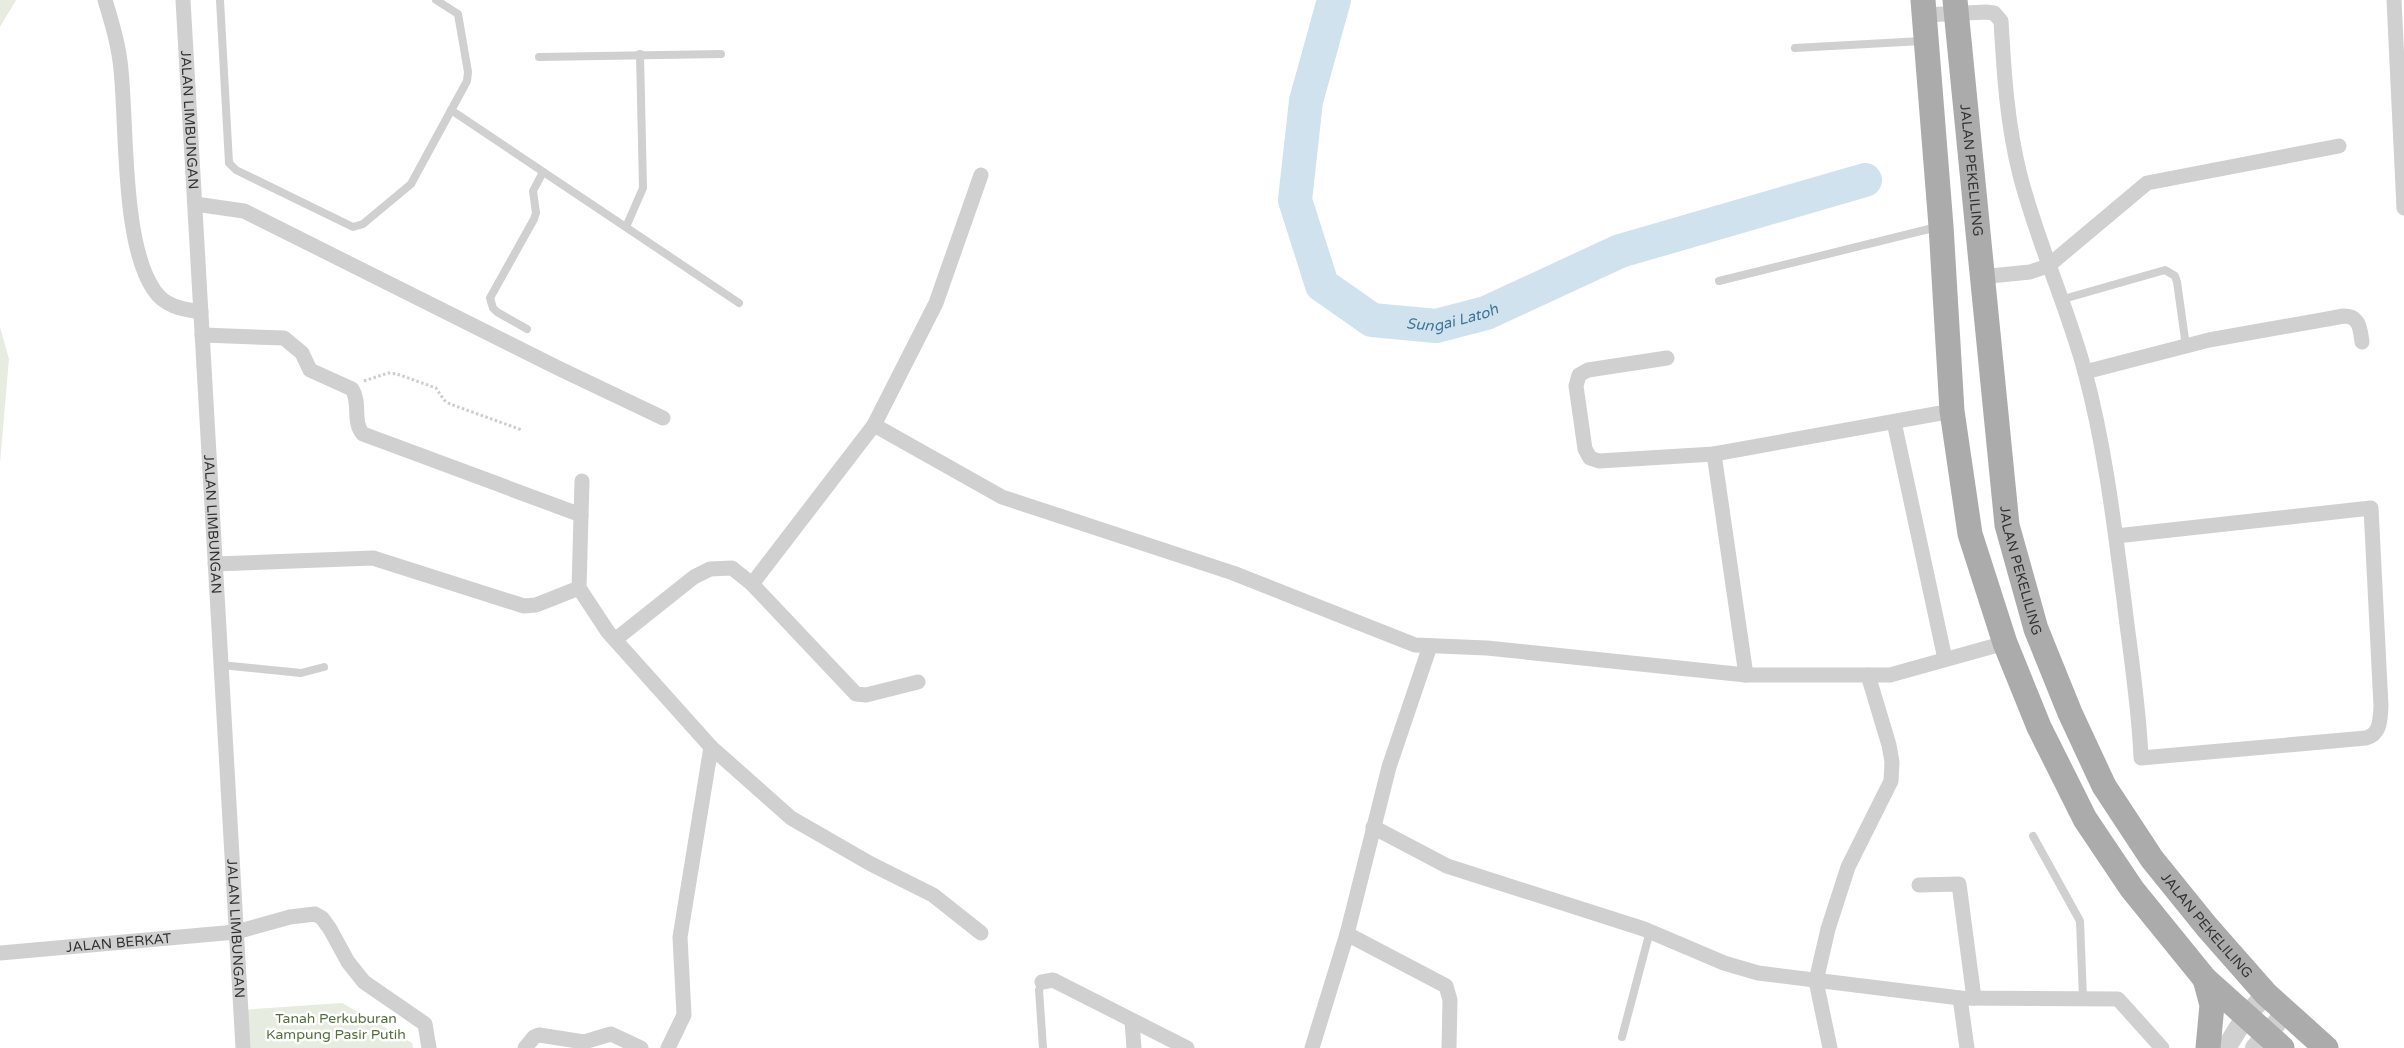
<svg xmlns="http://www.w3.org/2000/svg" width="2404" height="1048" font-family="'Varela Round',sans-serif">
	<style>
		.green { fill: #e6ecdf }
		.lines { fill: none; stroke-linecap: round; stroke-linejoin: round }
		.river { stroke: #cfe2ee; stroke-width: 34 }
		.path { stroke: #cdcdcd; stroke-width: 3; stroke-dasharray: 2.5 2.5; stroke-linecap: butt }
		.service { stroke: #d0d0d0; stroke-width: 8 }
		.minor { stroke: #d0d0d0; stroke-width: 15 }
		.tertiary { stroke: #d0d0d0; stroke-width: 20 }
		.primary { stroke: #ababab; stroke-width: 25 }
		.labels { text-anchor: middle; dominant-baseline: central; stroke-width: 5; stroke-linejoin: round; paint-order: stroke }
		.street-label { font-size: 14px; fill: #333; stroke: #fff }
		.park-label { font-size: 14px; fill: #56703f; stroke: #fff }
		.water-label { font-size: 15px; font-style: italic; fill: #3f7597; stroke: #fff }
	</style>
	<rect width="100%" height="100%" fill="#fff"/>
	<g class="green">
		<polygon points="0,0 16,0 0,27"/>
		<polygon points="0,327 9,359 0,463"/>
		<polygon points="342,1003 412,1043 413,1048 243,1048 241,1010"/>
	</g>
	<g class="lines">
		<path class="river" id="s1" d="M1334,0l-28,101 -11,99 27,85 50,35 64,6 50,-13 134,-62 245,-71"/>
		<polyline class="path" points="364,381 388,373 397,374 436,388 444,400 450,404 522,430"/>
		<g class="service">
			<polyline points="220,0 229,163 236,170 353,227 363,224 411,184 467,81 468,72 458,14 436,0"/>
			<polyline points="1795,48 1922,41"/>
			<polyline points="539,57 721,54"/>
			<polyline points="451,110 739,303"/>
			<polyline points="626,227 643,188 640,54"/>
			<polyline points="1719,281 1937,227"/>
			<polyline points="2060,300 2165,270 2175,276 2177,282 2186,346"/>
			<polyline points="527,329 497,312 493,308 490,298 534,219 536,213 533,191 543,172"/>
			<polyline points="221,665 301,673 324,667"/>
			<polyline points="2033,836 2080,921 2083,998"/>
			<polyline points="1042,982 1039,990 1043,1048"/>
			<polyline points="1622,1037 1650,931"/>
		</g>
		<g class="minor">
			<path d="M105,0c7,23 14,46 16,70 6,58 1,174 33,220 11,17 29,19 47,22"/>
			<path id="s2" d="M183,0l60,1048"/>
			<polyline points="2394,0 2404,208"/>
			<path d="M1924,15l62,-3 8,1 7,8c3,52 6,103 19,154 17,67 47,130 65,197 20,75 29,151 39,228 6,52 15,105 17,158l225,-20c15,-4 14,-19 15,-32l-10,-198 -255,28"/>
			<polyline points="195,204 244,211 558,368 663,418"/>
			<polyline points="1980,277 2030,272 2048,266 2147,183 2339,146"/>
			<path d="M202,335l82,3 18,15 8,17 42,19c9,14 0,33 11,45l218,81"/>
			<polyline points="1667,358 1588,370 1579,375 1576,386 1585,449 1590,458 1599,461 1714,454 1952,411"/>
			<path d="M2085,372l124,-32 135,-24c16,0 16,13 18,26"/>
			<polyline points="1894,422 1945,659"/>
			<polyline points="874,425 1002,497 1233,573 1415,645 1487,648 1746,675 1890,675 2005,643"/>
			<polyline points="1714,454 1746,675"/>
			<polyline points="582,481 579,588 608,632 711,747 791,818 871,864 933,895 981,933"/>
			<polyline points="215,564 373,558 524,606 536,605 579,588"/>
			<polyline points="752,584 856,694 866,695 918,682"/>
			<polyline points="616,639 694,577 710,569 732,568 752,584 874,425 936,303 981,175"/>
			<polyline points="1373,827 1447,866 1644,929 1724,963 1758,973 1960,998 2118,999 2162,1048"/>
			<polyline points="1919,885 1959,884 1974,998"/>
			<polyline points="1347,934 1446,986 1450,1000 1449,1048"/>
			<path id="s3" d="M0,953l236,-21 54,-15 25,-3 7,4 8,11 18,33 16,20 61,42 4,24"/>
			<polyline points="1042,982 1053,980 1187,1048"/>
			<polyline points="1960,998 1967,1048"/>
			<polyline points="1132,1021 1134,1048"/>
			<polyline points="525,1048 534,1037 539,1035 584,1042 611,1034 641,1048"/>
			<polyline points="668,1048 684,1015 680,937 711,747"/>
			<polyline points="1312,1048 1347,934 1389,767 1430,646"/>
			<polyline points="1830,1048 1816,981 1828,929 1848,867 1891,781 1892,762 1889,745 1868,675"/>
		</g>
		<g class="tertiary">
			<polyline points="2226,1048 2246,1016 2266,994"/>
			<polyline points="2255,1048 2286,1012"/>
		</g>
		<g class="primary">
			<polyline points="1923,0 1941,226 1952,411 1970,534 2005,643 2039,727 2085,819 2132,889 2205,979 2282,1048"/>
			<path id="s4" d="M1955,0l52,525 29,104 34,84 34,73 48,73 55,68 59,67 60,54"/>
			<polyline points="2205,979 2212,1005 2208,1048"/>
		</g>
	</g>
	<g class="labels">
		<g class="street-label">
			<text stroke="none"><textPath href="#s2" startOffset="120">JALAN LIMBUNGAN</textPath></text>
			<text stroke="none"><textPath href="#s4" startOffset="171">JALAN PEKELILING</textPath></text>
			<text stroke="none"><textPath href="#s2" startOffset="525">JALAN LIMBUNGAN</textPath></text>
			<text stroke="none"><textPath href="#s4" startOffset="575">JALAN PEKELILING</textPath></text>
			<text stroke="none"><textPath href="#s4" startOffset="980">JALAN PEKELILING</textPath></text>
			<text stroke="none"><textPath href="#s2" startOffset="930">JALAN LIMBUNGAN</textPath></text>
			<text stroke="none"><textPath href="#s3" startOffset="119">JALAN BERKAT</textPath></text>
		</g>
		<g class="park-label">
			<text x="336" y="1018">Tanah Perkuburan<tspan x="336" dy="16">Kampung Pasir Putih</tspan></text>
		</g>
		<g class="water-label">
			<text stroke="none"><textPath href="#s1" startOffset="436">Sungai Latoh</textPath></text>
		</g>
	</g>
</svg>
